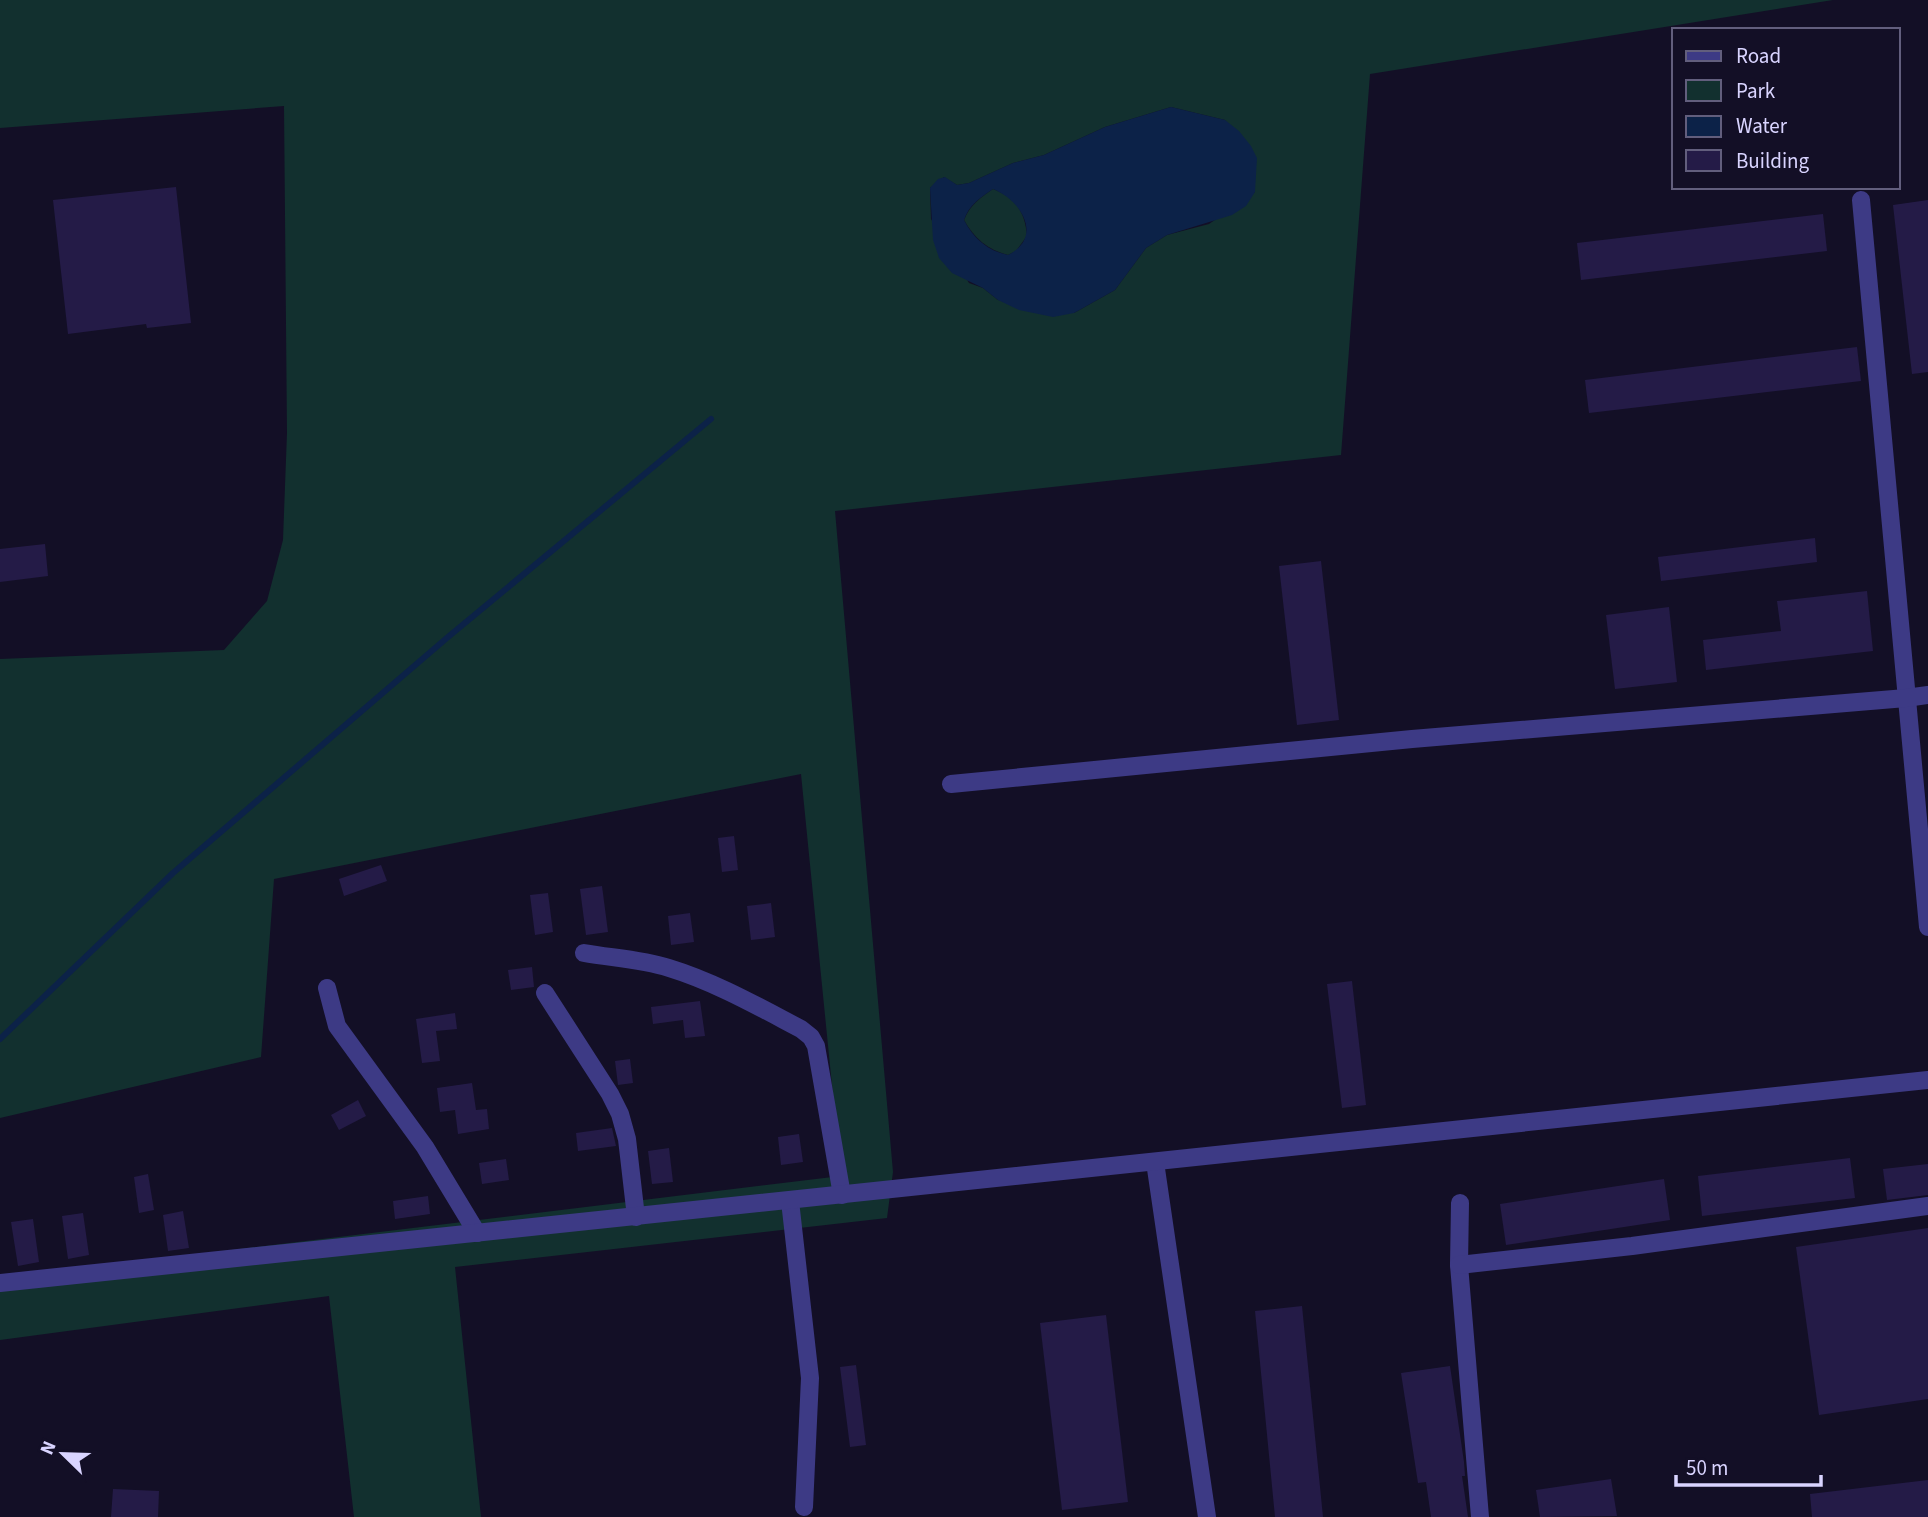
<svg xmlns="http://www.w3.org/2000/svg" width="1928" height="1517" font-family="'Source Sans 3',sans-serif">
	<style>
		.green { fill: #12302f; fill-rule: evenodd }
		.water { fill: #0c2248; fill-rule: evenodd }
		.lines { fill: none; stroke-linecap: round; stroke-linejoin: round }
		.stream { stroke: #0c2248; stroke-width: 6 }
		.building { fill: #241b47 }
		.minor { stroke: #3d3a85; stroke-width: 18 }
	</style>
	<rect width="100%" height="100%" fill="#130f26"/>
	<g class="green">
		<path d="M0,0h1833l-463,74 -29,381 -506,56 58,661 -6,46 -432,49 26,250h-127l-25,-221 -329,44v-62l841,-102 -40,-402 -527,105 -13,178 -261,61v-459l224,-9 43,-49 16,-61 4,-107 -3,-327 -284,22zM1171,107l54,13 30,56v16l-46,32 -42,11 -21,13 -31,42 -41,23 -76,-13 -15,-12 -14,-5 -38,-64 -1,-31 14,-11 13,8 12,-2 44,-20 31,-8 61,-28z"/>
		<path d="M993,189c23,9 32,23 34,47l-11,15 -8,4c-20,-5 -34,-17 -44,-35 6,-15 16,-22 29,-31z"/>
	</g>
	<path class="water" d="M1171,107l54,13 14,11 12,15 6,12 -2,34 -9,14 -14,9 -65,20 -21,13 -31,42 -41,23 -21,4 -34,-7 -21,-10 -15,-12 -31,-15 -13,-15 -6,-18 -3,-52 8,-9 7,-2 12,8 12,-2 44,-20 31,-8 61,-28zM993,189c28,11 51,48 15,66 -20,-4 -35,-17 -44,-35 5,-15 16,-22 29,-31z"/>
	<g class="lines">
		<polyline class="stream" points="0,1039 173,873 448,637 711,419"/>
	</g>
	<g class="building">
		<polygon points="176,187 191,323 147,328 146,324 68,334 53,200"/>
		<polygon points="1928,200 1928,372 1912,374 1893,205"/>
		<polygon points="1823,214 1827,251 1581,280 1577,243"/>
		<polygon points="1857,347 1861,381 1589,413 1585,380"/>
		<polygon points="1815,538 1817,562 1661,581 1658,557"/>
		<polygon points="45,544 48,576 0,582 0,549"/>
		<polygon points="1321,561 1339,720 1297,725 1279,566"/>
		<polygon points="1867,591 1873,651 1706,670 1703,640 1781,631 1777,601"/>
		<polygon points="1669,607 1677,682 1615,689 1606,615"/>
		<polygon points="734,836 738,870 722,872 718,838"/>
		<polygon points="381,865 387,881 344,896 339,879"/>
		<polygon points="602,886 608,932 586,935 580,889"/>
		<polygon points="548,893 553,932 535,935 530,895"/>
		<polygon points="771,903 775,937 751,940 747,906"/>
		<polygon points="690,913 694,942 671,945 668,916"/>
		<polygon points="532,967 534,987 511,990 508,970"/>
		<polygon points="1352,981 1366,1105 1342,1108 1327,984"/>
		<polygon points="700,1001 705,1036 685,1038 683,1020 653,1024 651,1007"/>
		<polygon points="455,1013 457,1029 436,1031 440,1061 422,1063 416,1019"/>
		<polygon points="630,1059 633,1083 618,1085 615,1061"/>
		<polygon points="472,1083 476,1110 487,1109 489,1129 458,1134 455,1110 440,1112 437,1088"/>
		<polygon points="358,1100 366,1116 339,1130 331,1115"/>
		<polygon points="612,1128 616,1146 578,1151 576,1133"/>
		<polygon points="799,1134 803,1162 781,1165 778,1137"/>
		<polygon points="669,1148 673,1182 652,1184 648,1151"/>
		<polygon points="1850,1158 1855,1198 1702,1216 1698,1176"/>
		<polygon points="506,1159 509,1180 482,1184 479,1163"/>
		<polygon points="1928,1164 1928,1195 1887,1200 1883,1169"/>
		<polygon points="148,1174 154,1210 139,1213 134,1177"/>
		<polygon points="1664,1179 1670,1220 1506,1245 1500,1204"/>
		<polygon points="428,1196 430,1214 395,1219 393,1201"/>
		<polygon points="183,1211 189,1248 168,1251 163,1215"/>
		<polygon points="83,1213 89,1255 68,1259 62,1216"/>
		<polygon points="33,1219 39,1262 18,1266 11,1222"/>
		<polygon points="1928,1228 1928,1399 1819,1415 1796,1247"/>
		<polygon points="1302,1306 1323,1517 1275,1517 1255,1311"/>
		<polygon points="1106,1315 1128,1502 1062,1510 1040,1323"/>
		<polygon points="856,1365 866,1445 850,1447 840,1367"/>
		<polygon points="1450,1366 1464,1462 1465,1476 1462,1476 1468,1517 1431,1517 1426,1482 1418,1483 1401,1373"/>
		<polygon points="1611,1479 1617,1516 1540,1517 1536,1490"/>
		<polygon points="1928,1480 1928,1517 1812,1517 1810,1494"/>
		<polygon points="113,1489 159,1491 158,1517 111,1517"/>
	</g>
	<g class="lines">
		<g class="minor">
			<polyline points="1861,200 1928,927"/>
			<polyline points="951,784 1412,739 1906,698 1928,695"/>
			<path d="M584,953c28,5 57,6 85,15 46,14 90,39 132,61l10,8 5,9 26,149"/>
			<polyline points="327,988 337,1026 425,1147 477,1233"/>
			<polyline points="545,993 610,1094 620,1114 627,1139 636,1217"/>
			<polyline points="1155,1162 1207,1517"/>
			<polyline points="790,1201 810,1378 804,1507"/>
			<polyline points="1460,1203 1459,1265 1480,1517"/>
			<polyline points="1459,1265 1632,1246 1928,1206"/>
			<polyline points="0,1283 1928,1080"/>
		</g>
	</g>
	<rect x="1672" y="28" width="228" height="161" fill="#130f26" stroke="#625e7d" stroke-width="2"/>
	<rect x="1686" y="51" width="35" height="10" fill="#3d3a85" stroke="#625e7d" stroke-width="2"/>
	<text x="1736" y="63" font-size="21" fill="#d9d4ff">Road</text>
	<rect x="1686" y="80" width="35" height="21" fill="#12302f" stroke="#625e7d" stroke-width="2"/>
	<text x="1736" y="98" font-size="21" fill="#d9d4ff">Park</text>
	<rect x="1686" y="116" width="35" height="21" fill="#0c2248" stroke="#625e7d" stroke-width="2"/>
	<text x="1736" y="133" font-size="21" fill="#d9d4ff">Water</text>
	<rect x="1686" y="150" width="35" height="21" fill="#241b47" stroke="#625e7d" stroke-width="2"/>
	<text x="1736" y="168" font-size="21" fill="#d9d4ff">Building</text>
	<g transform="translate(63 1454) rotate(293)" stroke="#130f26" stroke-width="5" paint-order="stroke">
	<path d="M0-5L12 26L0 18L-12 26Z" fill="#d9d4ff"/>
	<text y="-10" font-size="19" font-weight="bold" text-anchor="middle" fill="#d9d4ff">N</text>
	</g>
	<path d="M1676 1475v10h145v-10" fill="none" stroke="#d9d4ff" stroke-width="3.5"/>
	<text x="1686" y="1475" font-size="21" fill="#d9d4ff" stroke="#130f26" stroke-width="5" paint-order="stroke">50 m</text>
</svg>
